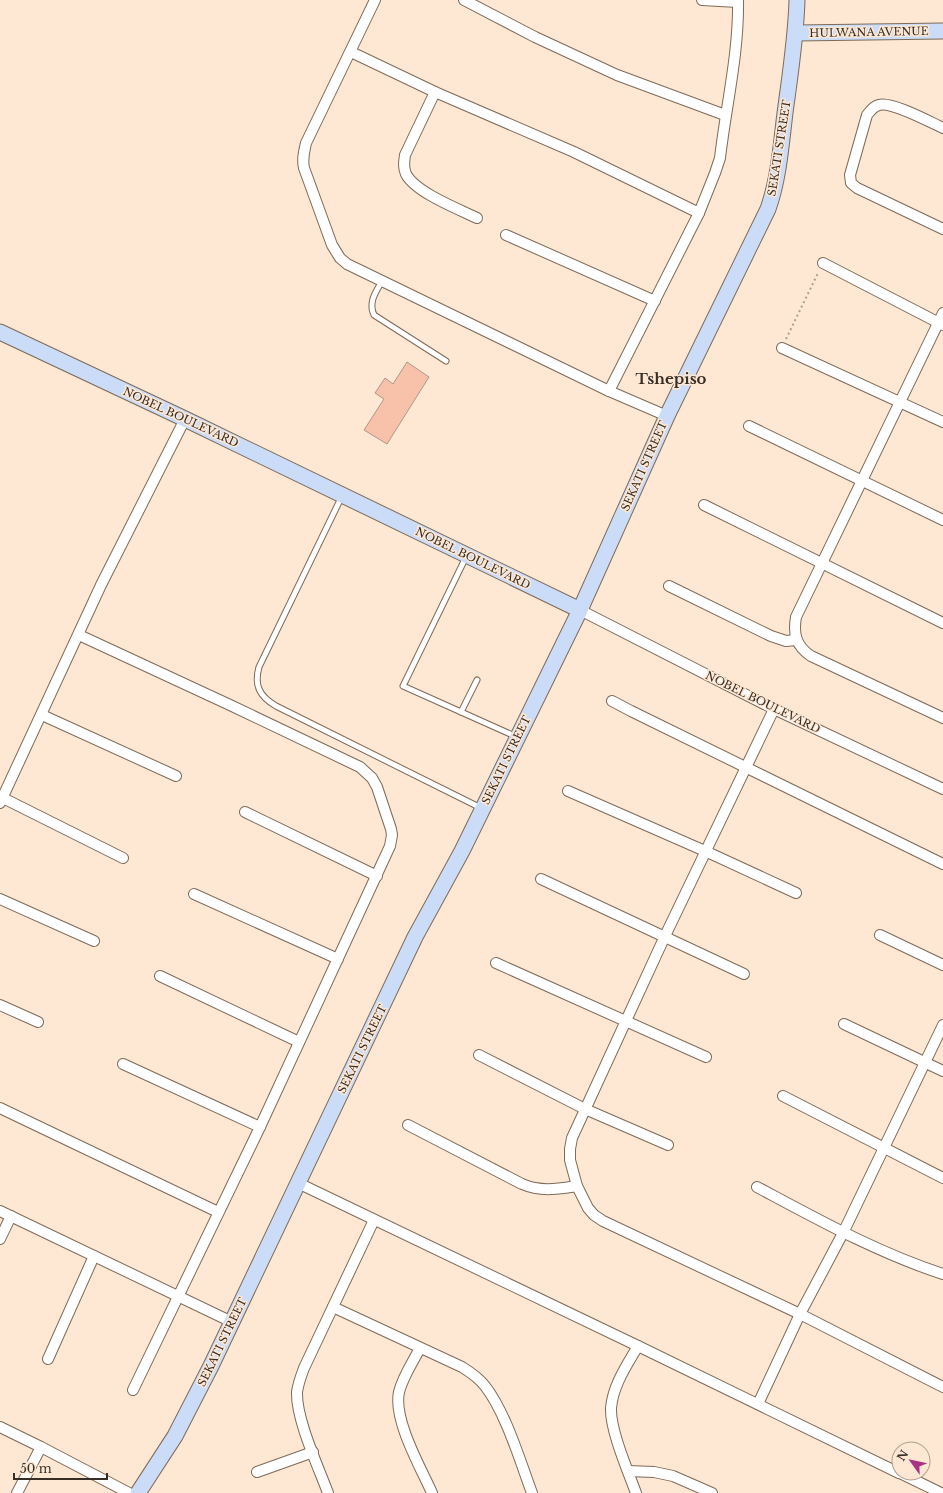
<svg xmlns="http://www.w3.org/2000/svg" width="943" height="1493" font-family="'Libre Baskerville',serif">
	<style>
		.building { fill: #f8c1a9; stroke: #b1968a }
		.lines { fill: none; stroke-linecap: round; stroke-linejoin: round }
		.lane-casing { stroke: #7d6a58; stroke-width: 7 }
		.street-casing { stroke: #7d6a58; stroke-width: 12 }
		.secondary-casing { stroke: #7d6a58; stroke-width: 17 }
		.path { stroke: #b09f8f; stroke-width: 2; stroke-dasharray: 2 3; stroke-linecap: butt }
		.lane { stroke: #fff; stroke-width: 5 }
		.street { stroke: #fff; stroke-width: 10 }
		.secondary { stroke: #cadcf7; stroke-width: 15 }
		.labels { text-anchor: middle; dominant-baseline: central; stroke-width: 3; stroke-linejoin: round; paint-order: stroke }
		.street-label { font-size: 11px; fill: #372e26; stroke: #ffe8d3 }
		.district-label { font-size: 15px; font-weight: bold; fill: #372e26; stroke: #ffe8d3 }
	</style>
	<rect width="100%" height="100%" fill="#ffe8d3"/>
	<polygon class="building" points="407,362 429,377 387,444 364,430 384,399 375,393 385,378 393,384"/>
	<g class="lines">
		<g class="lane-casing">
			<g id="lane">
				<path d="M382,281c-6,11 -14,21 -8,34l72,46"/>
				<path d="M342,496l-83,171c-5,18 0,29 17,39l205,102"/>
				<polyline points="466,557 403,686 517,737"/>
				<polyline points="461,712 477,680"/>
			</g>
		</g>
		<g class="street-casing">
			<g id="street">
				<path d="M375,0l-69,143c-2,9 -4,16 -2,25l28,77 8,13 7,6 262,127 58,25"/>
				<polyline points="464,0 535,37 617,75 725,115"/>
				<polyline points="702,0 738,2"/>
				<polyline points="351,52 435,92 574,152 699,213"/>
				<path d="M435,92l-30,63c-1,7 -2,12 1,19 9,18 52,35 71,44"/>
				<path d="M943,128c-13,-6 -52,-27 -64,-23 -5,1 -9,6 -12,10l-17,60 1,8 6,5 86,41"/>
				<polyline points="506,235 655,301"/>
				<polyline points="823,263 943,325"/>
				<path d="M943,313l-147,304c-3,17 0,29 15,39l132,62"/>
				<polyline points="782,348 943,422"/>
				<path d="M609,391l90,-178 16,-40 5,-15c6,-52 19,-105 18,-158"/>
				<polyline points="749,426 943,520"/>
				<polyline points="704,505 943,623"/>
				<polyline points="669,586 771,636 786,641 796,640"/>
				<polyline points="580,610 774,709 943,789"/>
				<polyline points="79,635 230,705 360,767 372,778 377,787 391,829 392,835 390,846 260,1127 133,1390"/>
				<polyline points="612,701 631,711 943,864"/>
				<polyline points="774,709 665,936 572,1138 570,1149 570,1160 577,1186 588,1208 594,1215 603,1221 800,1314 943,1387"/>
				<polyline points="42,715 176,776"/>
				<polyline points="568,791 705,851 796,893"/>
				<polyline points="3,798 123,858"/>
				<polyline points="0,803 101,585 185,419"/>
				<polyline points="245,812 377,876"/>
				<polyline points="541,879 744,974"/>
				<polyline points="194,894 338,959"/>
				<polyline points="0,899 94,941"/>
				<polyline points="880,935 943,965"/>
				<polyline points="496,963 706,1057"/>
				<polyline points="160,976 299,1042"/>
				<polyline points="0,1005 38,1022"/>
				<polyline points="844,1024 943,1071"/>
				<polyline points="479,1055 585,1109 668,1145"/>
				<polyline points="123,1064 260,1127"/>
				<polyline points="783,1096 943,1178"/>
				<polyline points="0,1108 218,1212"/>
				<path d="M408,1125l114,59c19,8 35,5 55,2"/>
				<polyline points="298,1183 638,1346 899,1473"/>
				<path d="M757,1187c60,32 121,66 186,87"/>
				<polyline points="0,1211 232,1322"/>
				<polyline points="0,1239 11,1216"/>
				<path d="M333,1307l129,60c8,5 17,11 23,19 21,27 35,75 47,107"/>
				<path d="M420,1348c-7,14 -17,28 -21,44 -6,28 22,76 33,101"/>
				<polyline points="48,1359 94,1256"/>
				<polyline points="758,1404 800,1314 843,1233 943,1025"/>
				<polyline points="0,1427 41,1447 129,1493"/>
				<polyline points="628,1471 654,1472 673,1476 712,1493"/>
				<polyline points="257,1472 313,1452"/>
				<polyline points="900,1473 941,1493"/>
				<polyline points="17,1493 41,1447"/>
				<path d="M328,1493c-10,-27 -32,-74 -31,-101 1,-8 4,-16 7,-24l70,-148"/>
				<path d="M636,1493c-8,-22 -26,-63 -25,-85 2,-23 16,-43 27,-62"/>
			</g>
		</g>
		<g class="secondary-casing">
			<g id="secondary">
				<polyline points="796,33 943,31"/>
				<polyline points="0,332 185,419 580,610"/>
				<path d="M138,1493l37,-57 36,-70 204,-429 47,-86 118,-241 87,-194 101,-207c11,-31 13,-64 17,-96 5,-38 11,-75 12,-113"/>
			</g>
		</g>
		<polyline class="path" points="786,339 818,273"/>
		<use href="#lane" class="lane"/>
		<use href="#street" class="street"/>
		<use href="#secondary" class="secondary"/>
	</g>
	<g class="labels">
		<g class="street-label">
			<text transform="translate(869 32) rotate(-1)">HULWANA AVENUE</text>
			<text transform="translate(779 148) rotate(-81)">SEKATI STREET</text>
			<text transform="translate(181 417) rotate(25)">NOBEL BOULEVARD</text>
			<text transform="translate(644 466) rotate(-66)">SEKATI STREET</text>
			<text transform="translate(473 558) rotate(26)">NOBEL BOULEVARD</text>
			<text transform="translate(763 702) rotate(26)">NOBEL BOULEVARD</text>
			<text transform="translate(506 760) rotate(-64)">SEKATI STREET</text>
			<text transform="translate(362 1049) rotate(-64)">SEKATI STREET</text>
			<text transform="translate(222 1342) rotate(-64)">SEKATI STREET</text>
		</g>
		<g class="district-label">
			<text x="671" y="378">Tshepiso</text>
		</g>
	</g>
	<g transform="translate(911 1461) rotate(303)"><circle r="19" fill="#ffe8d3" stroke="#af9e8e"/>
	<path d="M0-3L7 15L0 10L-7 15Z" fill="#ab3183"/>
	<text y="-6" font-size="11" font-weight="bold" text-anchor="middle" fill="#372e26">N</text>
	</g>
	<path d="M14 1473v6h93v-6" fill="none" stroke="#372e26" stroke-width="2"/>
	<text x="20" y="1473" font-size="12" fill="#372e26" stroke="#ffe8d3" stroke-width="3" paint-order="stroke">50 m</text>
</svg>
